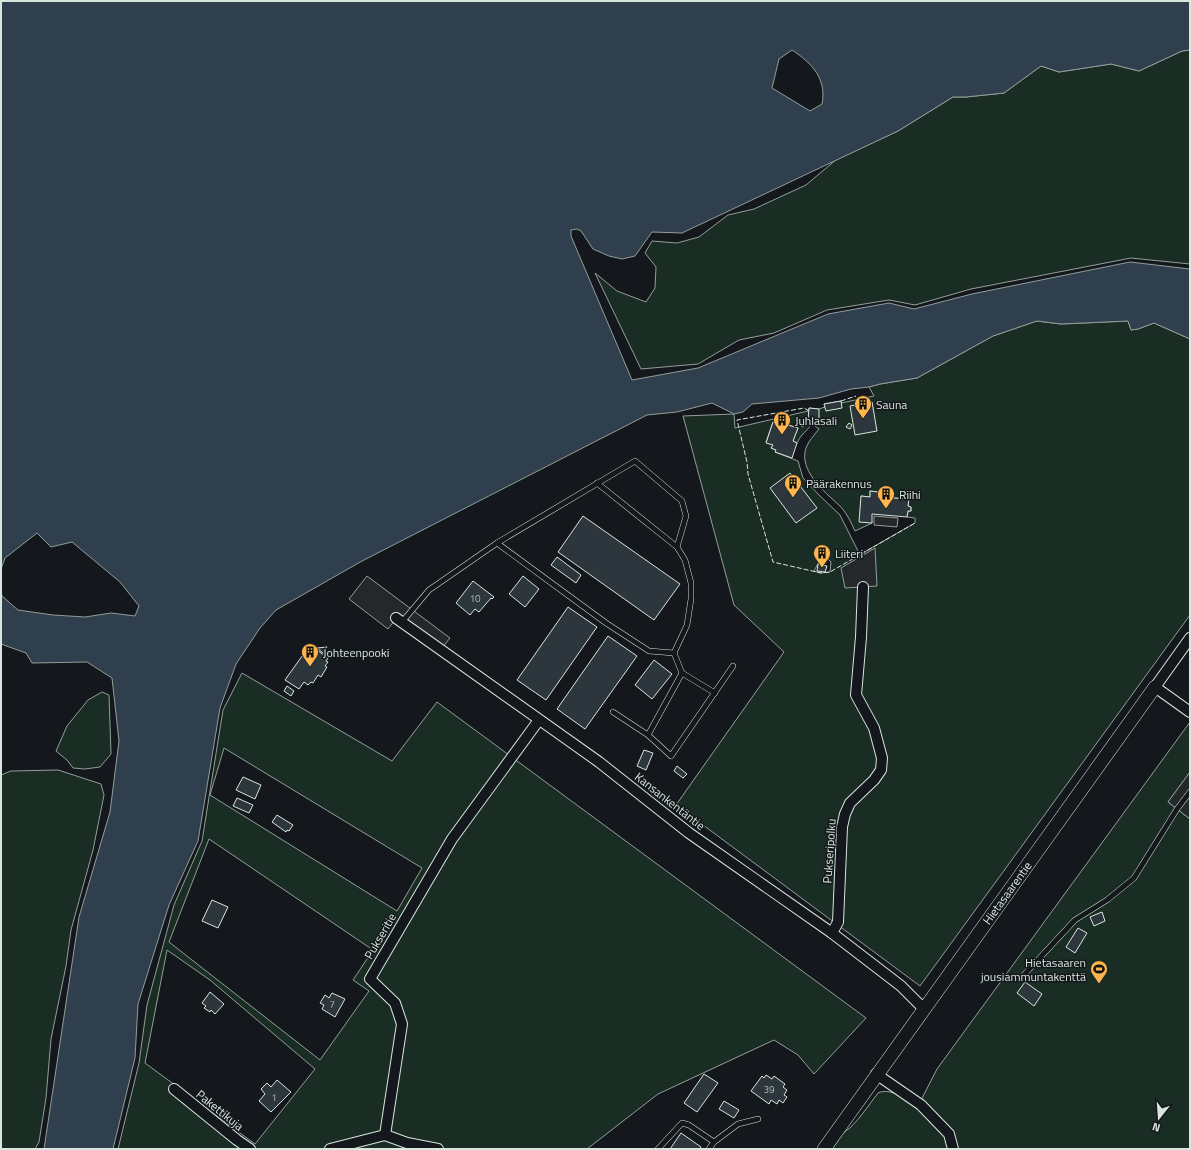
<svg xmlns="http://www.w3.org/2000/svg" width="1191" height="1150" font-family="'Titillium Web',sans-serif">
	<style>
		.green { fill: #1a2d24; stroke: #939e99; fill-rule: evenodd }
		.parking { fill: #24282b; stroke: #939e99 }
		.water { fill: #2f3f4d; stroke: #939e99; fill-rule: evenodd }
		.building { fill: #2c363c; stroke: #d8e6dc }
		.lines { fill: none; stroke-linecap: round; stroke-linejoin: round }
		.service-casing { stroke: #d8e6dc; stroke-width: 6 }
		.minor-casing { stroke: #d8e6dc; stroke-width: 12 }
		.tertiary-casing { stroke: #d8e6dc; stroke-width: 14 }
		.service { stroke: #14181c; stroke-width: 5 }
		.minor { stroke: #14181c; stroke-width: 10 }
		.tertiary { stroke: #14181c; stroke-width: 13 }
		.fence { stroke: #d8e6dc; stroke-width: 1; stroke-dasharray: 5 2; stroke-linecap: butt }
		.labels { text-anchor: middle; dominant-baseline: central; stroke-width: 3; stroke-linejoin: round; paint-order: stroke }
		.number-label { font-size: 10px; fill: #adbab4 }
		.poi-label { font-size: 12px; fill: #d8e6dc; stroke: #14181c; text-anchor: start }
		.street-label { font-size: 12px; fill: #d8e6dc; stroke: #14181c }
	</style>
	<rect width="100%" height="100%" fill="#14181c"/>
	<g class="green">
		<polygon points="1190,50 1190,264 1131,258 971,289 915,305 889,300 827,310 774,333 739,340 698,364 641,369 595,273 617,291 646,302 655,288 656,267 645,253 652,241 677,243 699,237 728,215 754,209 806,185 837,159 898,131 953,97 966,97 1004,93 1041,66 1059,72 1111,64 1139,71 1182,51"/>
		<path d="M1037,321l24,3 67,-3 3,9 7,-1 16,-6 36,16v276l-270,371 -244,-181 108,-153 -50,-47 -51,-189 51,-2 1,14 73,-17 1,-3 10,1 6,-2 -1,-3 17,-3v2l33,-7 -5,-9 11,-3 37,-6 76,-42zM773,422l7,2 1,-1 17,5 -5,13 4,2c4,-9 10,-12 15,-19l7,5c-3,4 -7,8 -10,13 -13,20 6,41 20,54 4,4 8,7 12,11 6,7 10,15 14,24l17,-8 -11,-27 9,1v-6l8,1v5l30,2v7l3,1v4h-3l-1,6 8,1v5l-63,36v-2l7,-4 -19,-38 -21,-20 -16,-17 -5,-17 -23,-9 1,-2 -5,-2 2,-3 -7,-3zM828,559l3,3 -1,10 -9,1 -7,-2 6,-11z"/>
		<path d="M242,673l150,88 45,-59 429,316 -52,56 -16,-19 -24,-15 -116,54 -71,55h-469l21,-86 8,-58 27,-100 28,-64 21,-131zM224,748l198,120 -25,43 -187,-116zM209,839l164,111 -20,30 16,11 -49,69 -151,-118zM167,950l43,30 105,89 -60,75 -110,-81z"/>
		<polygon points="102,692 109,695 111,754 100,767 85,769 73,768 67,760 56,751 67,726 88,700"/>
		<path d="M1190,722v50l-22,30 22,17v330h-358l11,-16 8,-6 9,-10 18,-24c12,-6 30,7 40,13l19,-37z"/>
		<polygon points="58,770 101,784 104,795 93,850 71,930 66,966 51,1039 46,1098 39,1142 35,1149 1,1149 1,775 11,771"/>
	</g>
	<g class="parking">
		<polygon points="874,516 898,518 897,527 874,525"/>
		<polygon points="875,548 877,586 845,588 841,568"/>
		<polygon points="367,576 450,638 442,648 398,616 388,629 349,599"/>
		<polygon points="1190,772 1190,819 1168,802"/>
	</g>
	<path class="water" d="M1,1h1189v49l-8,1 -43,20 -28,-7 -52,8 -18,-6 -37,27 -38,4h-13l-55,34 -216,102 -30,-1 -17,24 -13,3 -13,-3 -16,-7 -12,-18 -4,-2 -6,1v6l61,144 66,-12 130,-54 61,-11 25,6 58,-15 158,-32 60,7v70l-36,-16 -16,6 -7,1 -3,-9 -67,3 -24,-3 -44,15 -76,42 -37,6 -11,3 -18,2 -32,9 -67,6 -9,8 -9,2 -22,-11 -35,9 -30,3 -285,146 -86,49 -16,18 -24,36 -16,44 -22,133 -29,64 -31,99 -3,54 -22,91h-69l35,-232 31,-105 9,-71 -7,-63 -25,-16 -55,1 -6,-10 -25,-9v-52l1,4 16,14 35,5 32,2 26,-4 24,3 4,-10 -19,-24 -48,-40 -21,5 -14,-14 -32,25 -4,11zM792,50c20,13 35,29 30,54l-12,7 -38,-23 7,-29z"/>
	<g class="building">
		<polygon points="841,401 842,408 826,411 824,404"/>
		<polygon points="872,402 877,431 855,435 850,406"/>
		<polygon points="809,408 819,409 819,421 808,420"/>
		<polygon points="805,420 807,424 802,427 800,423"/>
		<polygon points="773,422 780,424 781,423 798,428 793,441 797,443 792,458 775,452 776,450 771,448 773,445 766,443"/>
		<polygon points="849,423 852,425 850,429 846,427"/>
		<polygon points="790,473 817,508 796,523 770,488"/>
		<polygon points="870,491 878,492 878,497 909,499 908,506 911,507 911,511 908,511 907,517 872,514 872,523 859,522 861,496 870,497"/>
		<polygon points="583,516 680,584 654,620 558,552"/>
		<polygon points="557,557 581,575 576,583 551,565"/>
		<polygon points="818,564 827,566 825,572 817,571"/>
		<polygon points="523,576 539,589 525,607 509,594"/>
		<polygon points="473,581 494,597 492,599 491,598 479,612 475,609 470,615 456,603"/>
		<polygon points="568,607 597,627 546,700 517,680"/>
		<polygon points="608,636 637,656 585,729 557,709"/>
		<polygon points="310,645 328,658 326,661 328,662 325,666 327,667 321,677 318,675 313,683 311,682 308,685 304,682 299,689 285,680"/>
		<polygon points="327,647 323,653 317,648"/>
		<polygon points="654,660 672,674 652,699 635,685"/>
		<polygon points="287,686 294,691 291,696 284,691"/>
		<polygon points="644,750 653,753 646,770 637,766"/>
		<polygon points="677,766 687,774 683,778 674,771"/>
		<polygon points="243,777 261,785 255,799 236,790"/>
		<polygon points="237,798 253,805 249,813 233,806"/>
		<polygon points="277,815 293,825 289,831 287,830 286,832 272,822"/>
		<polygon points="212,900 228,907 218,928 202,921"/>
		<polygon points="1102,912 1105,921 1094,926 1090,917"/>
		<polygon points="1078,928 1087,933 1075,953 1066,947"/>
		<polygon points="1025,982 1042,994 1034,1006 1017,993"/>
		<polygon points="210,992 224,1004 215,1014 211,1010 210,1012 204,1008 206,1006 202,1003"/>
		<polygon points="332,993 345,999 335,1017 322,1009 324,1005 320,1003 325,995 329,998"/>
		<polygon points="704,1074 718,1083 697,1112 684,1103"/>
		<polygon points="766,1075 772,1079 774,1076 785,1084 783,1087 787,1090 784,1095 787,1097 783,1103 779,1100 777,1104 771,1100 769,1104 751,1091 762,1076 764,1078"/>
		<polygon points="277,1080 291,1092 271,1112 259,1101 265,1094 261,1089 267,1083 271,1087"/>
		<polygon points="724,1101 739,1110 734,1118 719,1109"/>
		<polygon points="681,1133 701,1147 700,1149 670,1149"/>
	</g>
	<g class="lines">
		<g class="service-casing">
			<g id="service">
				<polyline points="597,483 677,547 685,560 691,583 691,599 687,625 674,653 682,673 648,735 671,756 733,666"/>
				<polyline points="497,543 606,623 649,651 674,653"/>
				<polyline points="402,622 429,590 497,543 635,461 682,501 686,516 677,547"/>
				<polyline points="682,673 715,693"/>
				<polyline points="613,712 648,735"/>
				<polyline points="1021,978 1075,920 1107,900 1134,878 1177,809 1190,792"/>
				<polyline points="658,1149 682,1123 689,1125 714,1142"/>
				<polyline points="709,1149 714,1142 738,1124 758,1119"/>
			</g>
		</g>
		<g class="minor-casing">
			<g id="minor">
				<polyline points="396,618 599,762 689,833 832,933 901,986 924,1009"/>
				<polyline points="1190,638 1155,687 1190,712"/>
				<polyline points="832,933 838,922 842,827 845,814 850,803 874,780 881,770 882,758 874,728 856,695 861,637 863,587"/>
				<polyline points="876,1074 921,1105 949,1134 953,1149"/>
				<polyline points="174,1089 237,1140 250,1149"/>
				<polyline points="330,1149 385,1135"/>
				<polyline points="438,1149 407,1143 385,1135 402,1024 395,1003 370,979 452,839 539,720"/>
			</g>
		</g>
		<g class="tertiary-casing">
			<polyline id="tertiary" points="824,1149 1155,687"/>
		</g>
		<use href="#service" class="service"/>
		<use href="#minor" class="minor"/>
		<use href="#tertiary" class="tertiary"/>
		<g class="fence">
			<polyline points="841,401 856,396"/>
			<polyline points="809,411 804,408 737,420 747,462 748,474 773,562 821,573 830,572 915,523"/>
		</g>
	</g>
	<defs>
		<g id="building-pin" transform="scale(0.9)"><path d="M0 17L-7.5 6A9.5 9.5 0 1 1 7.5 6Z" fill="#ffb74d" stroke="#14181c"/><path d="M-4-6H4V6H1V3H-1V6H-4ZM-2.5-4.3h1.7v1.8h-1.7ZM.8-4.3h1.7v1.8H.8ZM-2.5-1h1.7V.8h-1.7ZM.8-1h1.7V.8H.8Z" fill="#111"/></g>
		<g id="stadium-pin" transform="scale(0.9)"><path d="M0 17L-7.5 6A9.5 9.5 0 1 1 7.5 6Z" fill="#ffb74d" stroke="#14181c"/><path d="M0-5a6.5 5 0 1 0 0 10a6.5 5 0 1 0 0-10ZM-3.5-1.8h7v3.6h-7Z" fill="#111"/></g>
	</defs>
	<g fill-rule="evenodd">
		<use href="#building-pin" x="863" y="404"/>
		<use href="#building-pin" x="782" y="420"/>
		<use href="#building-pin" x="793" y="483"/>
		<use href="#building-pin" x="886" y="494"/>
		<use href="#building-pin" x="822" y="553"/>
		<use href="#building-pin" x="310" y="652"/>
		<use href="#stadium-pin" x="1099" y="969"/>
	</g>
	<g class="labels">
		<g class="number-label">
			<text x="475" y="598">10</text>
			<text x="332" y="1004">7</text>
			<text x="769" y="1089">39</text>
			<text x="274" y="1097">1</text>
		</g>
		<g class="poi-label">
			<text x="876" y="404">Sauna</text>
			<text x="795" y="420">Juhlasali</text>
			<text x="806" y="483">Päärakennus</text>
			<text x="899" y="494">Riihi</text>
			<text x="835" y="553">Liiteri</text>
			<text x="323" y="652">Johteenpooki</text>
			<text x="1086" y="962" text-anchor="end">Hietasaaren<tspan x="1086" dy="14">jousiammuntakenttä</tspan></text>
		</g>
		<g class="street-label">
			<text transform="translate(670 801) rotate(38)">Kansankentäntie</text>
			<text transform="translate(829 851) rotate(-86)">Pukseripolku</text>
			<text transform="translate(1007 893) rotate(-54)">Hietasaarentie</text>
			<text transform="translate(380 936) rotate(-60)">Pukseritie</text>
			<text transform="translate(220 1110) rotate(39)">Pakettikuja</text>
		</g>
	</g>
	<rect width="1191" height="1150" fill="none" stroke="#d8e6dc" stroke-width="4"/>
	<g transform="translate(1159 1118) rotate(197)" stroke="#14181c" stroke-width="3" paint-order="stroke">
	<path d="M0-3L7 15L0 10L-7 15Z" fill="#d8e6dc"/>
	<text y="-6" font-size="11" font-weight="bold" text-anchor="middle" fill="#d8e6dc">N</text>
	</g>
</svg>
